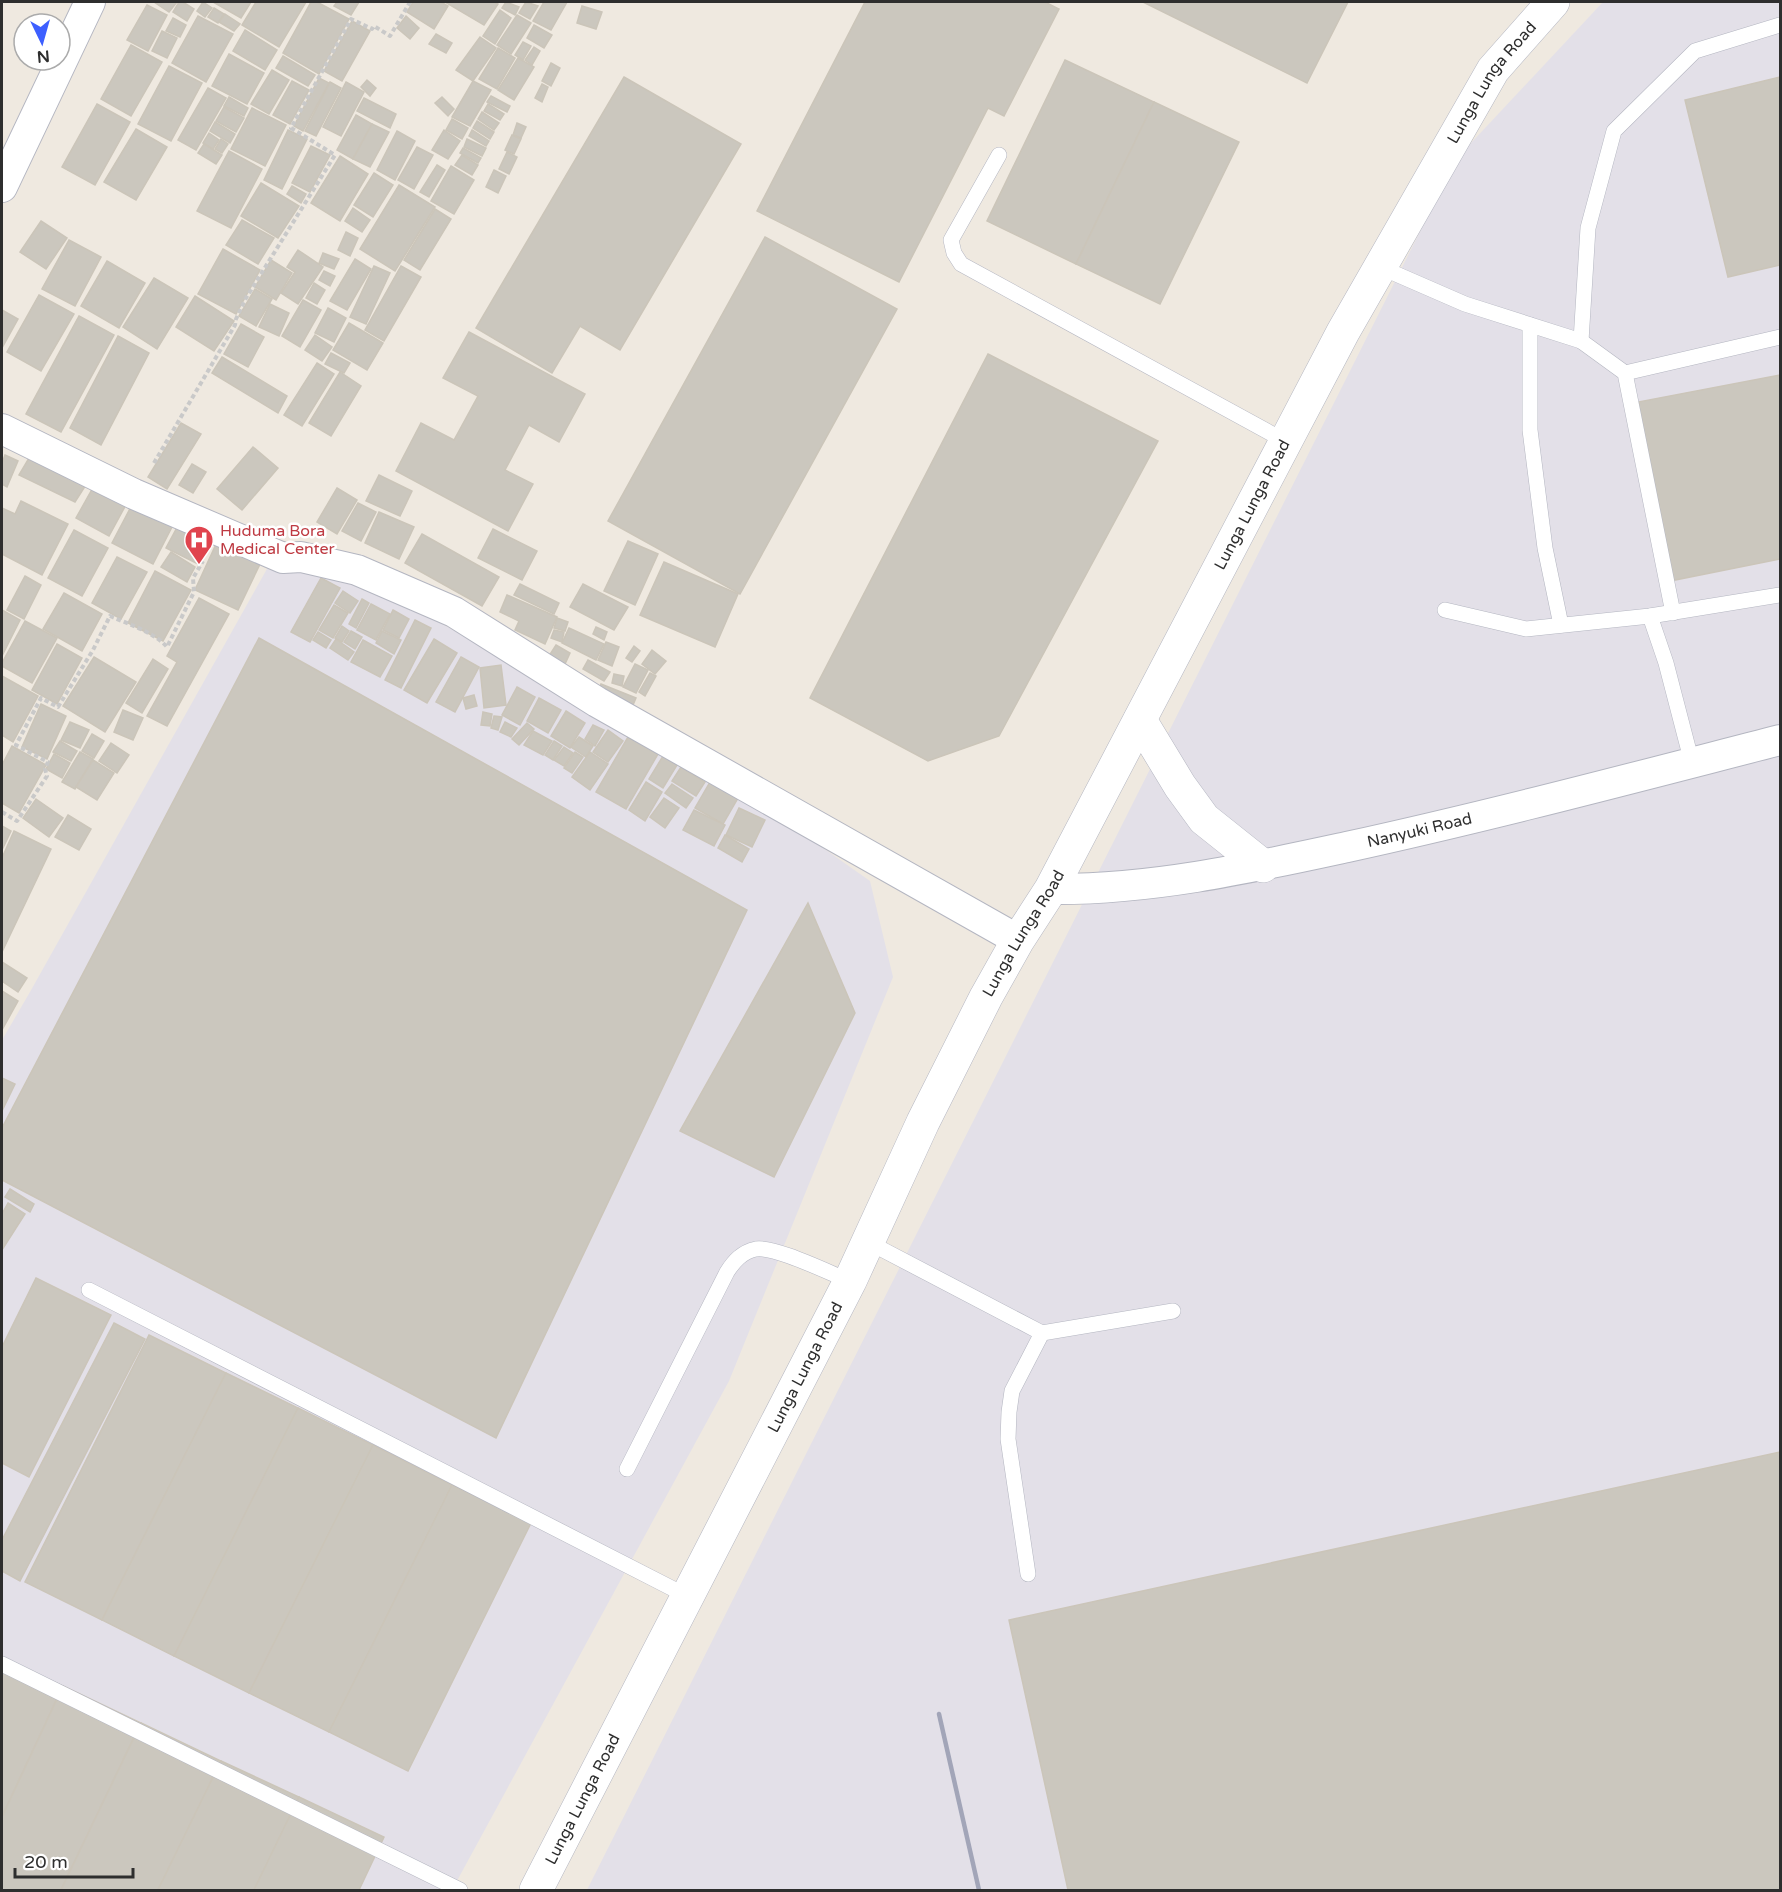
<svg xmlns="http://www.w3.org/2000/svg" width="1782" height="1892" font-family="'Varela Round',sans-serif">
	<style>
		.industrial { fill: #e3e0e8 }
		.building { fill: #cbc7be; stroke: #cbc5b9; stroke-width: 1.5 }
		.lines { fill: none; stroke-linecap: round; stroke-linejoin: round }
		.lane-casing { stroke: #b4b6c1; stroke-width: 16 }
		.street-casing { stroke: #b4b6c1; stroke-width: 32 }
		.secondary-casing { stroke: #b4b6c1; stroke-width: 34 }
		.path { stroke: #c9c9c9; stroke-width: 4; stroke-dasharray: 4.5 3; stroke-linecap: butt }
		.lane { stroke: #fff; stroke-width: 15 }
		.street { stroke: #fff; stroke-width: 30 }
		.secondary { stroke: #fff; stroke-width: 33 }
		.rail { stroke: #a2a5b8; stroke-width: 4.5 }
		.labels { text-anchor: middle; dominant-baseline: central; stroke-width: 5; stroke-linejoin: round; paint-order: stroke }
		.street-label { font-size: 16px; fill: #2e2e2e; stroke: #fff }
		.health-label { font-size: 16px; fill: #be3a42; stroke: #fff; text-anchor: start }
	</style>
	<rect width="100%" height="100%" fill="#efe9e0"/>
	<g class="industrial">
		<polygon points="1603,2 1780,2 1780,1890 587,1890 1457,158"/>
		<polygon points="277,551 430,617 759,803 870,881 893,977 729,1381 452,1890 2,1890 2,1040 30,992"/>
	</g>
	<g class="building">
		<polygon points="154,2 177,2 169,12"/>
		<polygon points="179,2 183,2 194,9 187,21 173,12"/>
		<polygon points="203,2 212,8 205,17 197,11"/>
		<polygon points="213,2 251,2 241,18"/>
		<polygon points="256,2 306,2 279,47 242,25"/>
		<polygon points="311,2 317,2 349,19 319,74 283,53"/>
		<polygon points="337,2 359,2 351,15 334,6"/>
		<polygon points="413,2 441,2 448,6 434,29 407,12"/>
		<polygon points="445,2 494,2 498,4 484,25"/>
		<polygon points="506,2 519,7 515,15 502,8"/>
		<polygon points="526,2 538,6 530,19 519,13"/>
		<polygon points="544,2 567,2 551,30 533,21"/>
		<polygon points="865,2 1045,2 1059,9 1004,116 988,108 899,282 757,211"/>
		<polygon points="1143,2 1348,2 1307,83"/>
		<polygon points="147,5 167,15 148,51 127,40"/>
		<polygon points="582,6 602,12 596,29 577,23"/>
		<polygon points="214,8 224,14 218,23 208,17"/>
		<polygon points="500,10 511,18 495,44 483,36"/>
		<polygon points="225,14 240,24 234,31 219,22"/>
		<polygon points="517,15 531,23 511,54 497,45"/>
		<polygon points="198,16 233,34 206,82 172,63"/>
		<polygon points="406,16 419,28 410,39 397,28"/>
		<polygon points="173,18 186,25 180,37 166,31"/>
		<polygon points="352,21 370,31 342,81 324,71"/>
		<polygon points="534,25 552,35 544,48 527,38"/>
		<polygon points="245,30 277,50 265,70 233,51"/>
		<polygon points="162,31 177,38 167,58 152,51"/>
		<polygon points="436,34 452,43 446,53 429,44"/>
		<polygon points="480,37 496,48 473,81 456,70"/>
		<polygon points="523,42 531,46 523,60 515,55"/>
		<polygon points="131,45 162,62 131,116 101,99"/>
		<polygon points="534,47 540,51 532,65 525,60"/>
		<polygon points="498,48 515,58 497,89 479,79"/>
		<polygon points="229,54 264,73 247,104 212,86"/>
		<polygon points="283,56 315,75 308,86 276,68"/>
		<polygon points="518,58 534,67 514,100 498,90"/>
		<polygon points="1065,60 1154,102 1076,264 987,221"/>
		<polygon points="551,63 560,68 551,86 542,81"/>
		<polygon points="169,66 202,83 171,141 138,124"/>
		<polygon points="272,70 289,80 269,114 251,104"/>
		<polygon points="624,77 741,144 620,350 580,326 552,373 476,328"/>
		<polygon points="1780,77 1780,265 1728,277 1685,100"/>
		<polygon points="319,78 329,83 303,131 294,126"/>
		<polygon points="367,80 376,88 370,96 361,87"/>
		<polygon points="292,81 309,90 290,124 273,115"/>
		<polygon points="473,81 491,90 470,126 452,117"/>
		<polygon points="330,82 341,88 316,136 305,131"/>
		<polygon points="346,82 364,92 341,136 323,127"/>
		<polygon points="542,84 548,87 542,102 535,98"/>
		<polygon points="208,88 226,98 196,150 178,140"/>
		<polygon points="491,96 510,106 507,112 487,102"/>
		<polygon points="229,97 248,108 244,116 224,106"/>
		<polygon points="442,97 454,109 448,116 435,103"/>
		<polygon points="364,98 396,114 390,128 357,111"/>
		<polygon points="1154,102 1239,142 1160,304 1076,264"/>
		<polygon points="97,104 130,122 95,185 62,167"/>
		<polygon points="488,104 504,114 500,120 484,111"/>
		<polygon points="224,107 244,118 236,132 216,121"/>
		<polygon points="252,108 286,125 265,166 231,149"/>
		<polygon points="482,112 499,123 494,130 478,119"/>
		<polygon points="356,115 372,124 353,159 337,150"/>
		<polygon points="452,119 468,128 462,139 446,130"/>
		<polygon points="477,121 494,132 490,139 473,128"/>
		<polygon points="215,122 235,134 230,143 210,131"/>
		<polygon points="517,123 526,127 521,138 513,135"/>
		<polygon points="372,124 389,132 370,167 353,159"/>
		<polygon points="136,129 167,147 136,200 104,182"/>
		<polygon points="288,130 307,139 282,189 264,180"/>
		<polygon points="444,130 460,141 448,159 432,150"/>
		<polygon points="472,130 489,141 486,146 469,136"/>
		<polygon points="397,131 415,141 395,180 377,170"/>
		<polygon points="209,133 219,140 213,149 203,143"/>
		<polygon points="512,135 521,139 514,154 505,150"/>
		<polygon points="221,139 228,144 222,153 215,149"/>
		<polygon points="467,139 486,148 482,156 464,147"/>
		<polygon points="204,144 222,155 216,164 198,153"/>
		<polygon points="311,146 330,155 310,192 292,183"/>
		<polygon points="417,147 433,155 414,189 398,180"/>
		<polygon points="463,148 481,158 478,163 460,153"/>
		<polygon points="229,151 262,169 231,228 197,211"/>
		<polygon points="507,152 517,157 509,174 499,169"/>
		<polygon points="462,155 478,165 472,175 455,165"/>
		<polygon points="340,156 368,174 340,221 311,203"/>
		<polygon points="437,165 445,170 429,197 420,192"/>
		<polygon points="451,166 474,180 454,214 431,201"/>
		<polygon points="494,170 506,176 498,193 486,187"/>
		<polygon points="374,173 393,185 373,217 354,205"/>
		<polygon points="261,183 299,206 278,238 241,216"/>
		<polygon points="399,185 435,207 395,271 360,249"/>
		<polygon points="292,186 306,194 301,203 287,194"/>
		<polygon points="353,208 370,220 362,232 345,221"/>
		<polygon points="435,209 451,219 420,270 404,260"/>
		<polygon points="242,220 274,238 258,264 226,245"/>
		<polygon points="41,221 67,238 46,269 20,252"/>
		<polygon points="346,232 358,238 350,256 338,250"/>
		<polygon points="765,237 897,309 740,594 608,521"/>
		<polygon points="69,240 101,257 75,306 42,289"/>
		<polygon points="223,249 260,270 236,314 198,294"/>
		<polygon points="298,250 323,267 298,304 281,293 295,272 287,267"/>
		<polygon points="323,253 339,259 334,269 319,263"/>
		<polygon points="355,259 371,269 347,310 330,301"/>
		<polygon points="271,260 292,273 276,300 255,287"/>
		<polygon points="107,261 145,283 119,328 81,306"/>
		<polygon points="374,266 390,273 366,324 350,317"/>
		<polygon points="401,266 421,277 384,341 365,330"/>
		<polygon points="324,271 335,276 330,286 319,280"/>
		<polygon points="154,278 188,298 157,349 123,327"/>
		<polygon points="314,283 325,290 317,304 306,298"/>
		<polygon points="255,289 272,299 256,326 239,316"/>
		<polygon points="39,295 74,314 41,371 7,352"/>
		<polygon points="195,296 234,321 214,351 176,327"/>
		<polygon points="303,300 321,310 300,347 282,336"/>
		<polygon points="270,304 289,313 279,336 259,327"/>
		<polygon points="328,308 346,318 334,342 315,333"/>
		<polygon points="2,310 18,319 2,348"/>
		<polygon points="79,316 114,335 61,432 26,414"/>
		<polygon points="349,323 383,343 367,370 333,350"/>
		<polygon points="241,324 264,337 248,367 224,354"/>
		<polygon points="469,332 585,394 559,442 529,425 505,470 533,484 508,531 396,471 421,423 454,440 478,396 443,378"/>
		<polygon points="315,335 332,347 322,361 305,350"/>
		<polygon points="118,336 149,353 101,445 70,428"/>
		<polygon points="331,353 350,363 344,373 325,364"/>
		<polygon points="988,354 1158,441 999,736 928,761 810,698"/>
		<polygon points="222,357 287,396 278,413 212,373"/>
		<polygon points="317,363 334,374 302,426 284,415"/>
		<polygon points="340,372 361,386 331,436 309,423"/>
		<polygon points="1780,375 1780,559 1670,581 1633,403"/>
		<polygon points="181,423 201,434 167,489 148,477"/>
		<polygon points="253,447 278,468 242,510 217,489"/>
		<polygon points="32,453 89,480 75,502 19,475"/>
		<polygon points="5,455 18,461 7,487 2,484 2,463"/>
		<polygon points="192,464 206,472 193,493 179,485"/>
		<polygon points="379,475 412,491 400,516 366,501"/>
		<polygon points="95,484 128,501 109,536 76,518"/>
		<polygon points="337,488 357,500 337,534 317,522"/>
		<polygon points="21,501 68,524 42,575 2,554 2,508 15,514"/>
		<polygon points="134,501 175,521 153,564 112,543"/>
		<polygon points="358,503 376,512 361,541 342,531"/>
		<polygon points="379,512 414,527 399,559 365,543"/>
		<polygon points="181,520 213,537 198,564 166,548"/>
		<polygon points="493,529 537,551 522,580 478,558"/>
		<polygon points="74,530 108,548 82,596 48,578"/>
		<polygon points="422,534 499,577 482,606 405,563"/>
		<polygon points="628,541 658,554 635,605 604,591"/>
		<polygon points="217,542 261,562 238,610 195,590"/>
		<polygon points="171,552 195,567 187,582 161,567"/>
		<polygon points="117,557 147,572 121,619 92,603"/>
		<polygon points="664,562 738,594 715,647 640,615"/>
		<polygon points="155,571 191,590 163,641 128,623"/>
		<polygon points="25,576 41,585 24,619 7,610"/>
		<polygon points="321,578 340,588 310,642 291,632"/>
		<polygon points="520,584 559,603 554,614 514,595"/>
		<polygon points="583,584 628,607 614,630 570,607"/>
		<polygon points="343,591 358,601 350,613 335,603"/>
		<polygon points="64,593 102,614 82,651 43,629"/>
		<polygon points="507,595 557,617 545,644 515,630 519,621 500,612"/>
		<polygon points="199,598 229,614 167,726 147,716 177,662 167,656"/>
		<polygon points="362,599 369,603 356,628 349,624"/>
		<polygon points="371,604 390,614 376,640 357,630"/>
		<polygon points="334,605 348,613 333,638 319,630"/>
		<polygon points="2,610 20,620 2,656"/>
		<polygon points="393,610 409,619 399,638 383,630"/>
		<polygon points="557,618 568,622 565,631 554,628"/>
		<polygon points="415,620 431,628 401,688 385,680"/>
		<polygon points="25,621 57,638 32,683 2,666 2,663"/>
		<polygon points="342,626 349,631 342,642 335,638"/>
		<polygon points="596,627 607,632 604,640 593,634"/>
		<polygon points="569,628 604,644 596,660 562,643"/>
		<polygon points="554,630 564,632 562,642 551,638"/>
		<polygon points="351,631 362,637 355,649 344,642"/>
		<polygon points="382,631 401,640 394,654 376,643"/>
		<polygon points="318,632 331,640 326,648 313,640"/>
		<polygon points="259,638 747,910 496,1438 2,1180 2,1128"/>
		<polygon points="336,639 354,652 348,660 330,648"/>
		<polygon points="434,639 457,653 427,703 404,690"/>
		<polygon points="363,640 392,656 380,677 351,662"/>
		<polygon points="606,642 619,647 612,666 598,660"/>
		<polygon points="57,644 82,658 57,704 32,690"/>
		<polygon points="556,645 570,653 565,664 549,656"/>
		<polygon points="634,646 640,651 632,662 626,658"/>
		<polygon points="652,650 666,661 655,674 642,664"/>
		<polygon points="94,657 136,682 105,732 63,706"/>
		<polygon points="461,657 479,667 455,712 436,702"/>
		<polygon points="153,659 168,669 142,713 126,703"/>
		<polygon points="588,660 610,672 604,681 583,669"/>
		<polygon points="635,664 648,670 636,693 623,687"/>
		<polygon points="501,665 506,705 484,708 480,668"/>
		<polygon points="650,673 656,676 645,696 639,692"/>
		<polygon points="614,674 624,676 622,686 612,683"/>
		<polygon points="2,676 38,696 13,742 2,735"/>
		<polygon points="601,684 636,698 630,712 596,697"/>
		<polygon points="517,687 535,697 520,725 502,715"/>
		<polygon points="474,695 477,706 466,709 463,698"/>
		<polygon points="539,698 561,710 548,733 527,721"/>
		<polygon points="41,704 66,716 47,759 22,747"/>
		<polygon points="123,710 143,718 133,740 114,732"/>
		<polygon points="566,711 585,723 570,748 551,736"/>
		<polygon points="483,712 492,714 490,726 481,725"/>
		<polygon points="494,716 502,717 498,730 491,728"/>
		<polygon points="70,722 89,730 80,748 61,740"/>
		<polygon points="505,722 517,728 511,737 500,732"/>
		<polygon points="527,723 534,729 519,745 512,739"/>
		<polygon points="593,725 604,730 595,746 585,739"/>
		<polygon points="608,730 623,741 608,762 593,752"/>
		<polygon points="533,731 552,741 543,755 524,745"/>
		<polygon points="92,734 104,741 94,758 82,751"/>
		<polygon points="579,737 593,746 586,757 571,747"/>
		<polygon points="628,737 658,754 626,809 596,792"/>
		<polygon points="60,741 77,751 71,761 53,752"/>
		<polygon points="554,741 562,746 553,760 545,755"/>
		<polygon points="111,743 129,755 117,773 99,761"/>
		<polygon points="12,746 46,765 19,813 2,803 2,765"/>
		<polygon points="564,747 573,753 564,766 554,760"/>
		<polygon points="80,752 93,759 75,789 62,782"/>
		<polygon points="575,752 583,757 572,773 564,768"/>
		<polygon points="590,752 608,764 590,790 572,777"/>
		<polygon points="54,754 70,763 62,778 46,769"/>
		<polygon points="663,756 677,765 663,788 649,779"/>
		<polygon points="93,760 114,773 97,800 76,787"/>
		<polygon points="681,767 705,782 696,796 672,781"/>
		<polygon points="646,782 662,792 645,821 629,810"/>
		<polygon points="710,782 738,798 723,824 695,808"/>
		<polygon points="672,784 693,798 686,808 665,793"/>
		<polygon points="664,798 679,808 665,828 650,817"/>
		<polygon points="36,799 63,818 49,837 23,818"/>
		<polygon points="739,808 765,820 752,847 726,835"/>
		<polygon points="694,810 725,825 714,846 683,830"/>
		<polygon points="68,815 91,829 79,850 55,837"/>
		<polygon points="2,826 11,831 2,850"/>
		<polygon points="14,831 51,849 2,952 2,858"/>
		<polygon points="725,835 749,849 742,862 718,848"/>
		<polygon points="808,903 855,1013 774,1177 680,1131"/>
		<polygon points="2,962 27,978 18,992 2,981"/>
		<polygon points="2,991 18,1001 2,1030"/>
		<polygon points="2,1078 15,1084 2,1111"/>
		<polygon points="10,1189 34,1204 30,1212 5,1197"/>
		<polygon points="8,1203 25,1214 2,1250 2,1214"/>
		<polygon points="36,1278 111,1315 29,1477 2,1463 2,1347"/>
		<polygon points="114,1323 145,1339 20,1581 2,1571 2,1540"/>
		<polygon points="149,1335 226,1373 102,1620 25,1582"/>
		<polygon points="226,1373 298,1408 174,1656 102,1620"/>
		<polygon points="298,1408 373,1445 249,1693 174,1656"/>
		<polygon points="373,1445 452,1485 329,1732 249,1693"/>
		<polygon points="1780,1452 1780,1890 1068,1890 1009,1620"/>
		<polygon points="452,1485 531,1523 408,1771 329,1732"/>
		<polygon points="2,1658 63,1686 2,1817"/>
		<polygon points="63,1686 141,1723 61,1890 2,1890 2,1817"/>
		<polygon points="141,1723 221,1761 158,1890 61,1890"/>
		<polygon points="221,1761 299,1797 254,1890 158,1890"/>
		<polygon points="299,1797 384,1837 359,1890 254,1890"/>
	</g>
	<g class="lines">
		<g class="lane-casing">
			<g id="lane">
				<polyline points="999,155 951,240 954,253 961,264 1285,441"/>
				<polyline points="1380,267 1465,304 1581,341 1588,228 1614,131 1695,51 1780,25"/>
				<polyline points="1530,325 1530,430 1545,548 1561,625"/>
				<polyline points="1581,341 1625,373 1673,613"/>
				<polyline points="1625,373 1780,337"/>
				<polyline points="1445,610 1526,629 1650,616 1780,595"/>
				<polyline points="1650,616 1666,663 1692,763"/>
				<polyline points="868,1242 1042,1333 1173,1311"/>
				<polyline points="89,1290 689,1597"/>
				<path d="M627,1469l100,-197c7,-11 15,-20 29,-23 19,-3 73,24 94,32"/>
				<polyline points="1028,1574 1008,1439 1009,1412 1012,1391 1042,1333"/>
				<polyline points="2,1664 460,1890"/>
			</g>
		</g>
		<g class="street-casing">
			<g id="street">
				<polyline points="2,187 90,2"/>
				<polyline points="2,429 134,494 283,558 301,557 357,570 454,612 597,702 1018,940"/>
				<path id="s1" d="M1051,889c100,1 199,-21 296,-42 146,-32 289,-70 433,-107"/>
			</g>
		</g>
		<g class="secondary-casing">
			<g id="secondary">
				<polyline points="1140,720 1180,786 1204,819 1263,866"/>
				<path id="s2" d="M536,1890l314,-609 73,-159 63,-125 32,-57 33,-51 292,-557 150,-262 60,-68"/>
			</g>
		</g>
		<g class="path">
			<polyline points="154,463 235,325 236,319 246,298 335,155 291,128 351,19 372,29 374,26 390,36 410,2"/>
			<path d="M2,812l15,9 30,-45 -2,-7 3,-7 -32,-17 25,-47 17,9 35,-57 17,-34c18,8 44,16 57,31l27,-55 -1,-14 10,-17"/>
		</g>
		<use href="#lane" class="lane"/>
		<use href="#street" class="street"/>
		<use href="#secondary" class="secondary"/>
		<polyline class="rail" points="939,1714 979,1890"/>
	</g>
	<defs>
		<g id="hospital-pin" transform="scale(1.5)"><path d="M0 17L-7.5 6A9.5 9.5 0 1 1 7.5 6Z" fill="#e0444e" stroke="#fff"/><path d="M-5-5h3v3.5h4V-5h3V5h-3V1.5h-4V5h-3Z" fill="#fff"/></g>
	</defs>
	<g fill-rule="evenodd">
		<use href="#hospital-pin" x="199" y="540"/>
	</g>
	<g class="labels">
		<g class="street-label">
			<text stroke="none"><textPath href="#s2" startOffset="2046">Lunga Lunga Road</textPath></text>
			<text stroke="none"><textPath href="#s2" startOffset="1560">Lunga Lunga Road</textPath></text>
			<text stroke="none"><textPath href="#s1" startOffset="374">Nanyuki Road</textPath></text>
			<text stroke="none"><textPath href="#s2" startOffset="1074">Lunga Lunga Road</textPath></text>
			<text stroke="none"><textPath href="#s2" startOffset="588">Lunga Lunga Road</textPath></text>
			<text stroke="none"><textPath href="#s2" startOffset="102">Lunga Lunga Road</textPath></text>
		</g>
		<g class="health-label">
			<text x="220" y="531">Huduma Bora<tspan x="220" dy="18">Medical Center</tspan></text>
		</g>
	</g>
	<rect width="1782" height="1892" fill="none" stroke="#2e2e2e" stroke-width="6"/>
	<g transform="translate(42 42) rotate(175)"><circle r="28" fill="#ffffff" stroke="#ababab" stroke-width="1.5"/>
	<path d="M0-4.5L10 22L0 15L-10 22Z" fill="#3d5fff"/>
	<text y="-9" font-size="16" font-weight="bold" text-anchor="middle" fill="#2e2e2e">N</text>
	</g>
	<path d="M15 1868v9h118v-9" fill="none" stroke="#2e2e2e" stroke-width="3"/>
	<text x="24" y="1868" font-size="18" fill="#2e2e2e" stroke="#ffffff" stroke-width="4.5" paint-order="stroke">20 m</text>
</svg>
